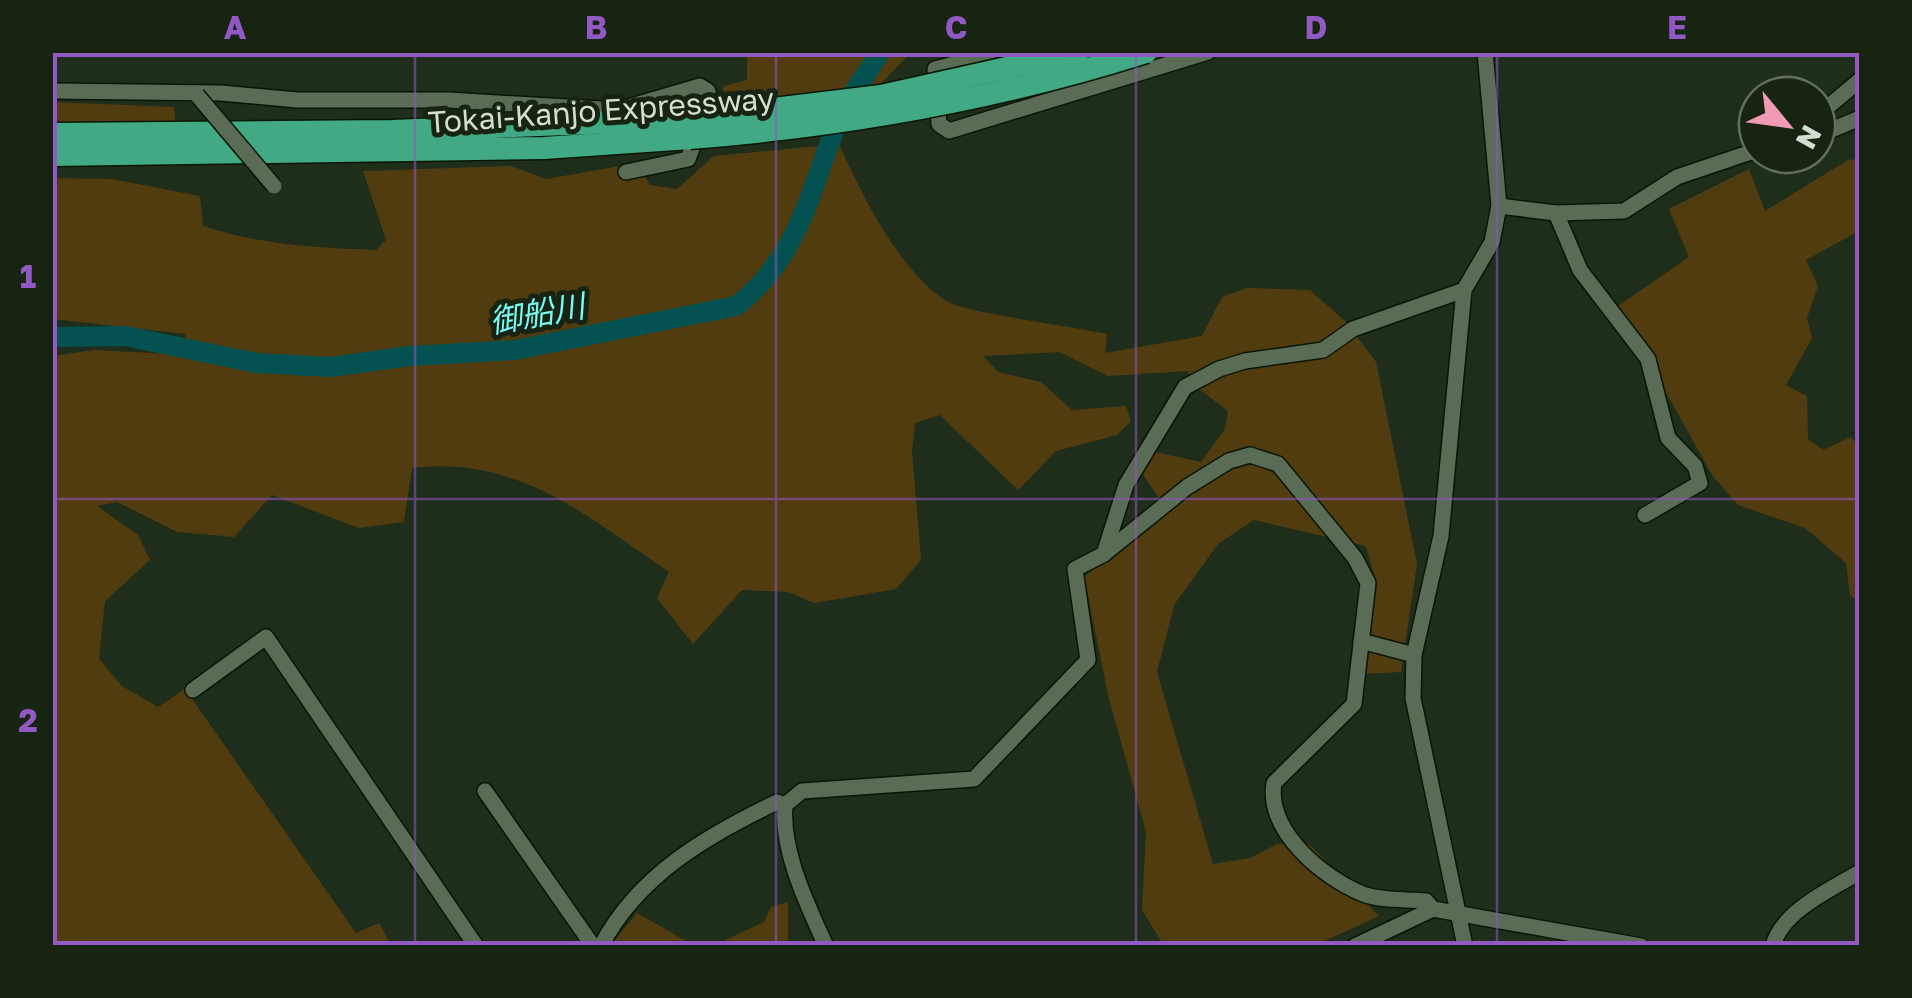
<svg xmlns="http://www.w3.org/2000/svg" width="1912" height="998" font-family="'Golos Text','Noto Sans JP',sans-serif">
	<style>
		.green { fill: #513c0f }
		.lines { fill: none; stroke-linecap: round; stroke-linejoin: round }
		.river { stroke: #035251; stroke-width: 20 }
		.minor-casing { stroke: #091605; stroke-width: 18 }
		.highway-casing { stroke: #091605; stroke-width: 25 }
		.minor { stroke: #5b6c56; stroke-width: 15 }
		.highway { stroke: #41a983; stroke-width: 22 }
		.minor-bridge-casing { stroke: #091605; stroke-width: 18; stroke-linecap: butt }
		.highway-bridge-casing { stroke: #091605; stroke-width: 25; stroke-linecap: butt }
		.minor-bridge { stroke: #5b6c56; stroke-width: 15 }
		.highway-bridge { stroke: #41a983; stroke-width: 22 }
		.grid { fill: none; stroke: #9258c4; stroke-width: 2.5; stroke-opacity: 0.55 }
		.labels { text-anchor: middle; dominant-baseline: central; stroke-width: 10; stroke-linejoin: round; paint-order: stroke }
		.street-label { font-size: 30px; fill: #d5ded2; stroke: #162411 }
		.water-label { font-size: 32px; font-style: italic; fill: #79f9f5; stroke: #162411 }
		.neatline { fill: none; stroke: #9258c4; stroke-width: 4 }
		.grid-label { font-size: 32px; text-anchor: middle; font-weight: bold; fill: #9258c4 }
	</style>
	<rect width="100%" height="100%" fill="#1f2e1b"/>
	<g class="green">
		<polygon points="747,53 910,53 881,84 725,103 723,86 747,80"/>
		<polygon points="53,102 174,107 175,122 53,122"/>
		<path d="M839,144c22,49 61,129 109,158 20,11 129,25 159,32l-2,19 97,-17 20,-39 25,-9 63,2 35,31 31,41 41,202 -16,108 -37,2 11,-96 -9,-32 -112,-26 -36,24 -44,61 -17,67 56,192 37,-6 27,-14 33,1 69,71 -63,29 -152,1 -22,-36 4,-78 -37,-133 -25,-122 83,-67 -25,-37 13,-21 46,10 24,-33 3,-18 -29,-22 -12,-18 -79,5 -49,-24 -76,4 15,16 43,10 31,28 54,-4 5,15 -14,14 -61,16 -38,39 -78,-75 -25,8 -3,29 9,108 -25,29 -82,14 -26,-11 -46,-2 -49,54 -36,-46 12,-26c-82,-56 -152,-117 -257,-104l-8,54 -45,6 -87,-33 -38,42 -57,-5 -60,-30 -20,4 41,29 12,25 -45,41 -6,58 23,27 36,21 27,-18 171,244 23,-10 12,22h-338l-1,-589 43,-6 94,5 -4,-21 -132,-15v-141l58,1 89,17 3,30c58,19 113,22 173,24l10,-10 -23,-69 148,-5 35,13 92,-16 12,22 27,4 37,-33z"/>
		<polygon points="1859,159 1859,231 1806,260 1818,286 1807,318 1812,338 1786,385 1807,396 1808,439 1823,450 1851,437 1859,447 1859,602 1850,595 1846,563 1805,528 1738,505 1712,475 1618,306 1689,257 1669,209 1749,169 1765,211 1848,160"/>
		<polygon points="788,902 788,945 715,945 764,922 771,907"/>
		<polygon points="637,913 693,945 611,945"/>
	</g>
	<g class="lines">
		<path class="river" d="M52,337l73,-1 131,27 75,4 78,-11 106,-6 221,-44c64,-49 74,-117 103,-187 8,-21 29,-45 41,-67"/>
		<g class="minor-casing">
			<g id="minor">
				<polyline points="1000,52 935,69 939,124 949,131 1208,52"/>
				<polyline points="52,91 221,93 297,100 448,100 618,110 700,86 708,91 710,102 688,159 626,172"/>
				<polyline points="1817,116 1860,80"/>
				<polyline points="1817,136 1860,118"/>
				<polyline points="1499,206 1556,213 1624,211 1677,177 1757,150"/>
				<polyline points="1556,213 1580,270 1648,359 1668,438 1695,466 1700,483 1645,515"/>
				<polyline points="1104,554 1126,485 1185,387 1219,369 1245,361 1323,350 1353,329 1464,290"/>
				<polyline points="1361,641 1414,655"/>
				<polyline points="193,690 266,637 476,946"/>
				<polyline points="485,791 593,946"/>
				<path d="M601,946c37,-71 107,-111 176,-144l8,3"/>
				<path d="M826,946c-19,-42 -45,-95 -41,-141l17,-14 172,-12 114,-119 -13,-91 29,-15 83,-67 42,-26 21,-6 28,9 77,94 13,25 -14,121 -80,79c-8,48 49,95 89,111 18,7 44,5 63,7l7,8 208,37"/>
				<polyline points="1355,946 1433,909"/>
				<polyline points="1465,946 1413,698 1414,655 1441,536 1464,290 1492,242 1499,206 1485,52"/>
				<path d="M1773,946c8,-34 58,-57 87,-74"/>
			</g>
		</g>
		<g class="highway-casing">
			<g id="highway">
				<polyline points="52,134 392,131 689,119"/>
				<polyline points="52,155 544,148 690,138"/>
			</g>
		</g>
		<use href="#minor" class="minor"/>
		<use href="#highway" class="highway"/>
		<g class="minor-bridge-casing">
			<polyline id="minor-bridge" points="197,95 274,186"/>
		</g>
		<g class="highway-bridge-casing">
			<g id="highway-bridge">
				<polyline points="689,119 881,96 1078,52"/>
				<path d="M690,138c154,-12 308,-39 456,-86"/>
			</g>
		</g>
		<use href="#minor-bridge" class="minor-bridge"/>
		<use href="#highway-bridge" class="highway-bridge"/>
	</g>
	<path class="grid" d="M415,52v894M776,52v894M1136,52v894M1497,52v894M52,499h1808"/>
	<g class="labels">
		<g class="street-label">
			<text transform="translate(601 110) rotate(-4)">Tokai-Kanjo Expressway</text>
		</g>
		<g class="water-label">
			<text transform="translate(537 313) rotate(-10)">御船川</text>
		</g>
	</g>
	<rect width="1912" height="998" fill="none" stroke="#162411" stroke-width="110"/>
	<g transform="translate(1787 125) rotate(119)"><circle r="48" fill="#162411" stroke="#626e5e" stroke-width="2.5"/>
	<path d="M0-8L18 38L0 25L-18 38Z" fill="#f19ab4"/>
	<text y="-15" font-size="28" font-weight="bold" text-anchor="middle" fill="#d5ded2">N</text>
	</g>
	<rect x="55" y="55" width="1802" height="888" class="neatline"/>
	<g class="grid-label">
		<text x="235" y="39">A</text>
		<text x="596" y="39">B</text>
		<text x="956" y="39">C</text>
		<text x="1316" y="39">D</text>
		<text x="1677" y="39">E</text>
		<text x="28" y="288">1</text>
		<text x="28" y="732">2</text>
	</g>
</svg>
